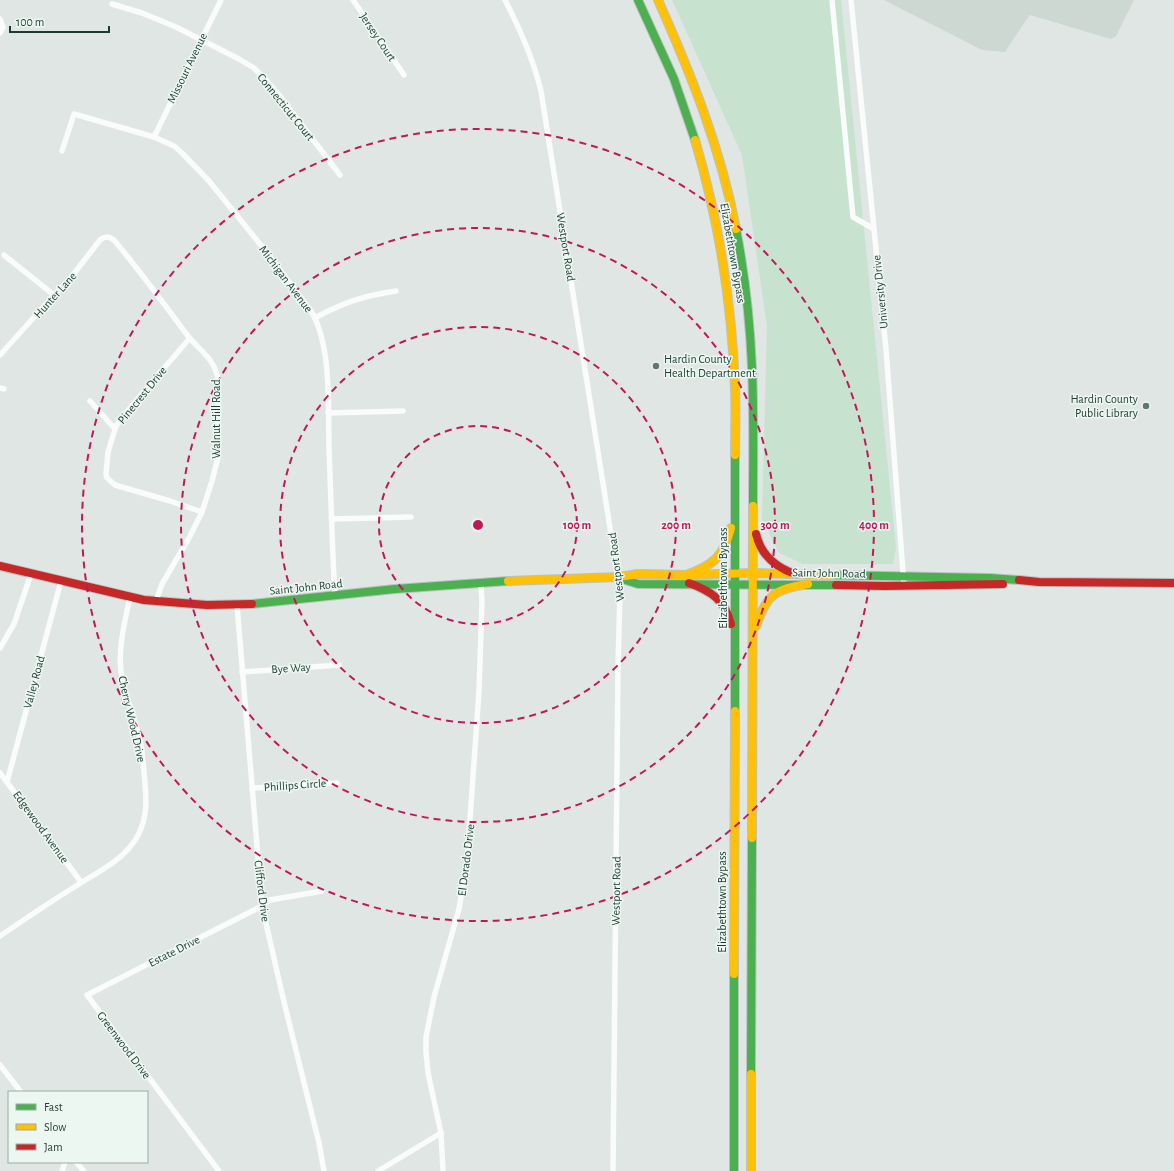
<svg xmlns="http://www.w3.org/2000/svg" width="1174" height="1171" font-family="'Alegreya Sans',sans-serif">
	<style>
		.built { fill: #cdd8d3 }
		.green { fill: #c7e2ce }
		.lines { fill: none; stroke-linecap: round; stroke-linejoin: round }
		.fast-casing { stroke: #b9c3bf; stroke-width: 10 }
		.slow-casing { stroke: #b9c3bf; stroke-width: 10 }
		.jam-casing { stroke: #b9c3bf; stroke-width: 10 }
		.street { stroke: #fafbfb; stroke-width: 5.5 }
		.fast { stroke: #4caf50; stroke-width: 8 }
		.slow { stroke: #ffc107; stroke-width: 8 }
		.jam { stroke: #c62828; stroke-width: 8 }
		.ring { fill: none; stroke: #c2185b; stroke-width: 2; stroke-dasharray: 7 5 }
		.poi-dot { fill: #617770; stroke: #edf7f1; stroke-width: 1.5 }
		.labels { text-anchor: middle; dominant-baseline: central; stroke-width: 3; stroke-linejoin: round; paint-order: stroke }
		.street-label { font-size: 12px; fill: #1d3b32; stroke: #edf7f1 }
		.poi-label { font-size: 12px; fill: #1d3b32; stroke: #edf7f1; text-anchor: start }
		.centre { fill: #c2185b; stroke: #edf7f1; stroke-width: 2 }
		.ring-label { font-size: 12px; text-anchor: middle; font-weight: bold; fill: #c2185b; stroke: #edf7f1; stroke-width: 3; stroke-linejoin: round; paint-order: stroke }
	</style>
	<rect width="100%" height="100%" fill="#e0e6e3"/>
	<polygon class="built" points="884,0 1134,0 1116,36 1111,39 1030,15 1024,23 1005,52 982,50"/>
	<polygon class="green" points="672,0 841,0 896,548 893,564 803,564 779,553 762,519 767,326 742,155"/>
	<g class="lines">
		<g class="fast-casing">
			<g id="fast">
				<polyline points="638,0 674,79 695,140"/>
				<path d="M736,229c9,46 14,92 16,139 2,46 1,92 1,138"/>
				<polyline points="831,575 990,578 1019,580"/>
				<polyline points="619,578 638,584 836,585"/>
				<polyline points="252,604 395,589 508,581"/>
				<polyline points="735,711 735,455"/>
				<polyline points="751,1074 752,838"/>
				<polyline points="734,1171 734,974"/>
			</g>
		</g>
		<g class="slow-casing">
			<g id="slow">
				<path d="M658,0c33,74 63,149 78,229"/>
				<path d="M695,140c24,81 37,164 40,248 1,23 0,45 0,67"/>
				<path d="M686,575c27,-9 38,-19 45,-47"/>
				<polyline points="508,581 619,577 638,574 686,575 753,573 831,575"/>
				<path d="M756,626c11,-32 19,-37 52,-42"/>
				<polyline points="752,838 753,506"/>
				<polyline points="734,974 735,711"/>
				<polyline points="751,1171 751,1074"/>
			</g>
		</g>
		<g class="jam-casing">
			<g id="jam">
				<path d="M756,534c5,21 19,33 39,40"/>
				<polyline points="0,566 144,600 207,605 252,604"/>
				<polyline points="1019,580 1039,582 1174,583"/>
				<path d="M689,583c22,8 36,17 42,41"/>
				<polyline points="836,585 885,586 1003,584"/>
			</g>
		</g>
		<g class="street">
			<polyline points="353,0 404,75"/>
			<path d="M505,0c15,29 28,58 36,91l79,500 -2,76 -5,504"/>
			<polyline points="832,0 853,217 874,229"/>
			<polyline points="851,0 886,349 904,585"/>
			<polyline points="112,4 142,13 176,27 239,59 254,68 267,81 279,95 340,175"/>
			<polyline points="0,19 3,27 0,33"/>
			<polyline points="154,137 221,0"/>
			<path d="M62,151l12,-37 80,23 20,9 8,7 27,28 59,73 43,57c21,34 17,98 18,138 2,49 3,98 6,147"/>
			<polyline points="4,255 54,295"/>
			<path d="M315,318c29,-16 48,-22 81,-27"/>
			<polyline points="190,338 134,403 116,426 108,452 106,474 107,478 115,485 170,501 202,512"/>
			<path d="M0,355l54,-60 15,-15 31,-40c5,-4 8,-4 14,0 26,31 50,64 74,96 12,15 25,21 30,42v79l-6,24 -10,31 -13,26 -27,46 -6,17"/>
			<polyline points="0,388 4,389"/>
			<polyline points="90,401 115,429"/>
			<polyline points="328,413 403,411"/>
			<polyline points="332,519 411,517"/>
			<polyline points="237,605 262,906 284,1002 319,1143 324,1171"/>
			<polyline points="0,648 14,624 31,574"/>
			<polyline points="242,672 339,665"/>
			<polyline points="0,773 81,882"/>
			<polyline points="7,782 61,581"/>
			<polyline points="252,788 337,783"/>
			<path d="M0,936c25,-17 50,-34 76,-50 18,-12 40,-22 54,-39 19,-22 17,-47 14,-75 -1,-13 -2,-26 -6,-39 -5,-20 -14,-40 -17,-61 -3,-25 4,-51 9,-75"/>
			<polyline points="0,1065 21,1092"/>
			<polyline points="76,1162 84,1171"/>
			<polyline points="62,1171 65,1162"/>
			<polyline points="219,1171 87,995 262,906 270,900 322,891"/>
			<polyline points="378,1171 441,1133"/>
			<polyline points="443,1171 441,1133 428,1073 426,1052 426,1037 434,997 459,909 467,862 479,691 482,602 481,582"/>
		</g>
		<use href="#fast" class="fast"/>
		<use href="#slow" class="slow"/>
		<use href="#jam" class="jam"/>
	</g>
	<g class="ring">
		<circle cx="478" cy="525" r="99"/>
		<circle cx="478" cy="525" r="198"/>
		<circle cx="478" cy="525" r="297"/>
		<circle cx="478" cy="525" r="396"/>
	</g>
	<g class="poi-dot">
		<circle cx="656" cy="366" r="4"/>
		<circle cx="1146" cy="406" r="4"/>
	</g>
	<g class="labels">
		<g class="street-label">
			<text transform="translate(378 37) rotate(56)">Jersey Court</text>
			<text transform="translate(187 68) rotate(-64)">Missouri Avenue</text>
			<text transform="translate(286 107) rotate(51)">Connecticut Court</text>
			<text transform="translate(566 247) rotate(81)">Westport Road</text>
			<text transform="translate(733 253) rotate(80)">Elizabethtown Bypass</text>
			<text transform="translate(286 279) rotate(53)">Michigan Avenue</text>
			<text transform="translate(880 292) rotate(-96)">University Drive</text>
			<text transform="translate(55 295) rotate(-48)">Hunter Lane</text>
			<text transform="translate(142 395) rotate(-51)">Pinecrest Drive</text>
			<text transform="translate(216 419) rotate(-90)">Walnut Hill Road</text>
			<text transform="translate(616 567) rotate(-97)">Westport Road</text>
			<text transform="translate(829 573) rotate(1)">Saint John Road</text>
			<text transform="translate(723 578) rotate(-90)">Elizabethtown Bypass</text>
			<text transform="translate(306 587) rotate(-6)">Saint John Road</text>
			<text transform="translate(291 668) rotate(-4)">Bye Way</text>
			<text transform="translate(34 682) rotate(-75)">Valley Road</text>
			<text transform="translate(132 719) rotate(77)">Cherry Wood Drive</text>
			<text transform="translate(295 785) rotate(-4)">Phillips Circle</text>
			<text transform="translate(41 827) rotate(54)">Edgewood Avenue</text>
			<text transform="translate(466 860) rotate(-83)">El Dorado Drive</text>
			<text transform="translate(262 891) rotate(83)">Clifford Drive</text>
			<text transform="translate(616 891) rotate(-89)">Westport Road</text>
			<text transform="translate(722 902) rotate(-90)">Elizabethtown Bypass</text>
			<text transform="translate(174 951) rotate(-27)">Estate Drive</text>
			<text transform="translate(124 1045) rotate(53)">Greenwood Drive</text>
		</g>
		<g class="poi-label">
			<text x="664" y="359">Hardin County<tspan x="664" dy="14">Health Department</tspan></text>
			<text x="1138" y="399" text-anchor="end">Hardin County<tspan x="1138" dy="14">Public Library</tspan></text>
		</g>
	</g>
	<circle cx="478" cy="525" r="6" class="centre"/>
	<g class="ring-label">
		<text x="577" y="529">100 m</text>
		<text x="676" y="529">200 m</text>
		<text x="775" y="529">300 m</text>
		<text x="874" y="529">400 m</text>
	</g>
	<rect x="8" y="1091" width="140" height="72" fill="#edf7f1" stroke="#9aaca5"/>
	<rect x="16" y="1104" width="20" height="6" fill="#4caf50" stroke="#9aaca5"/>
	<text x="44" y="1111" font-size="12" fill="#1d3b32">Fast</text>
	<rect x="16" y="1124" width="20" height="6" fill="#ffc107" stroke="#9aaca5"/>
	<text x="44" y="1131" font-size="12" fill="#1d3b32">Slow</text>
	<rect x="16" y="1144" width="20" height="6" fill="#c62828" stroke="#9aaca5"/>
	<text x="44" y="1151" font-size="12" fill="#1d3b32">Jam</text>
	<path d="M10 26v6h99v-6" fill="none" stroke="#1d3b32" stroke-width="2"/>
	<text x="16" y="26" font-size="12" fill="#1d3b32" stroke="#edf7f1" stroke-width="3" paint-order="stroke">100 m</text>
</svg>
